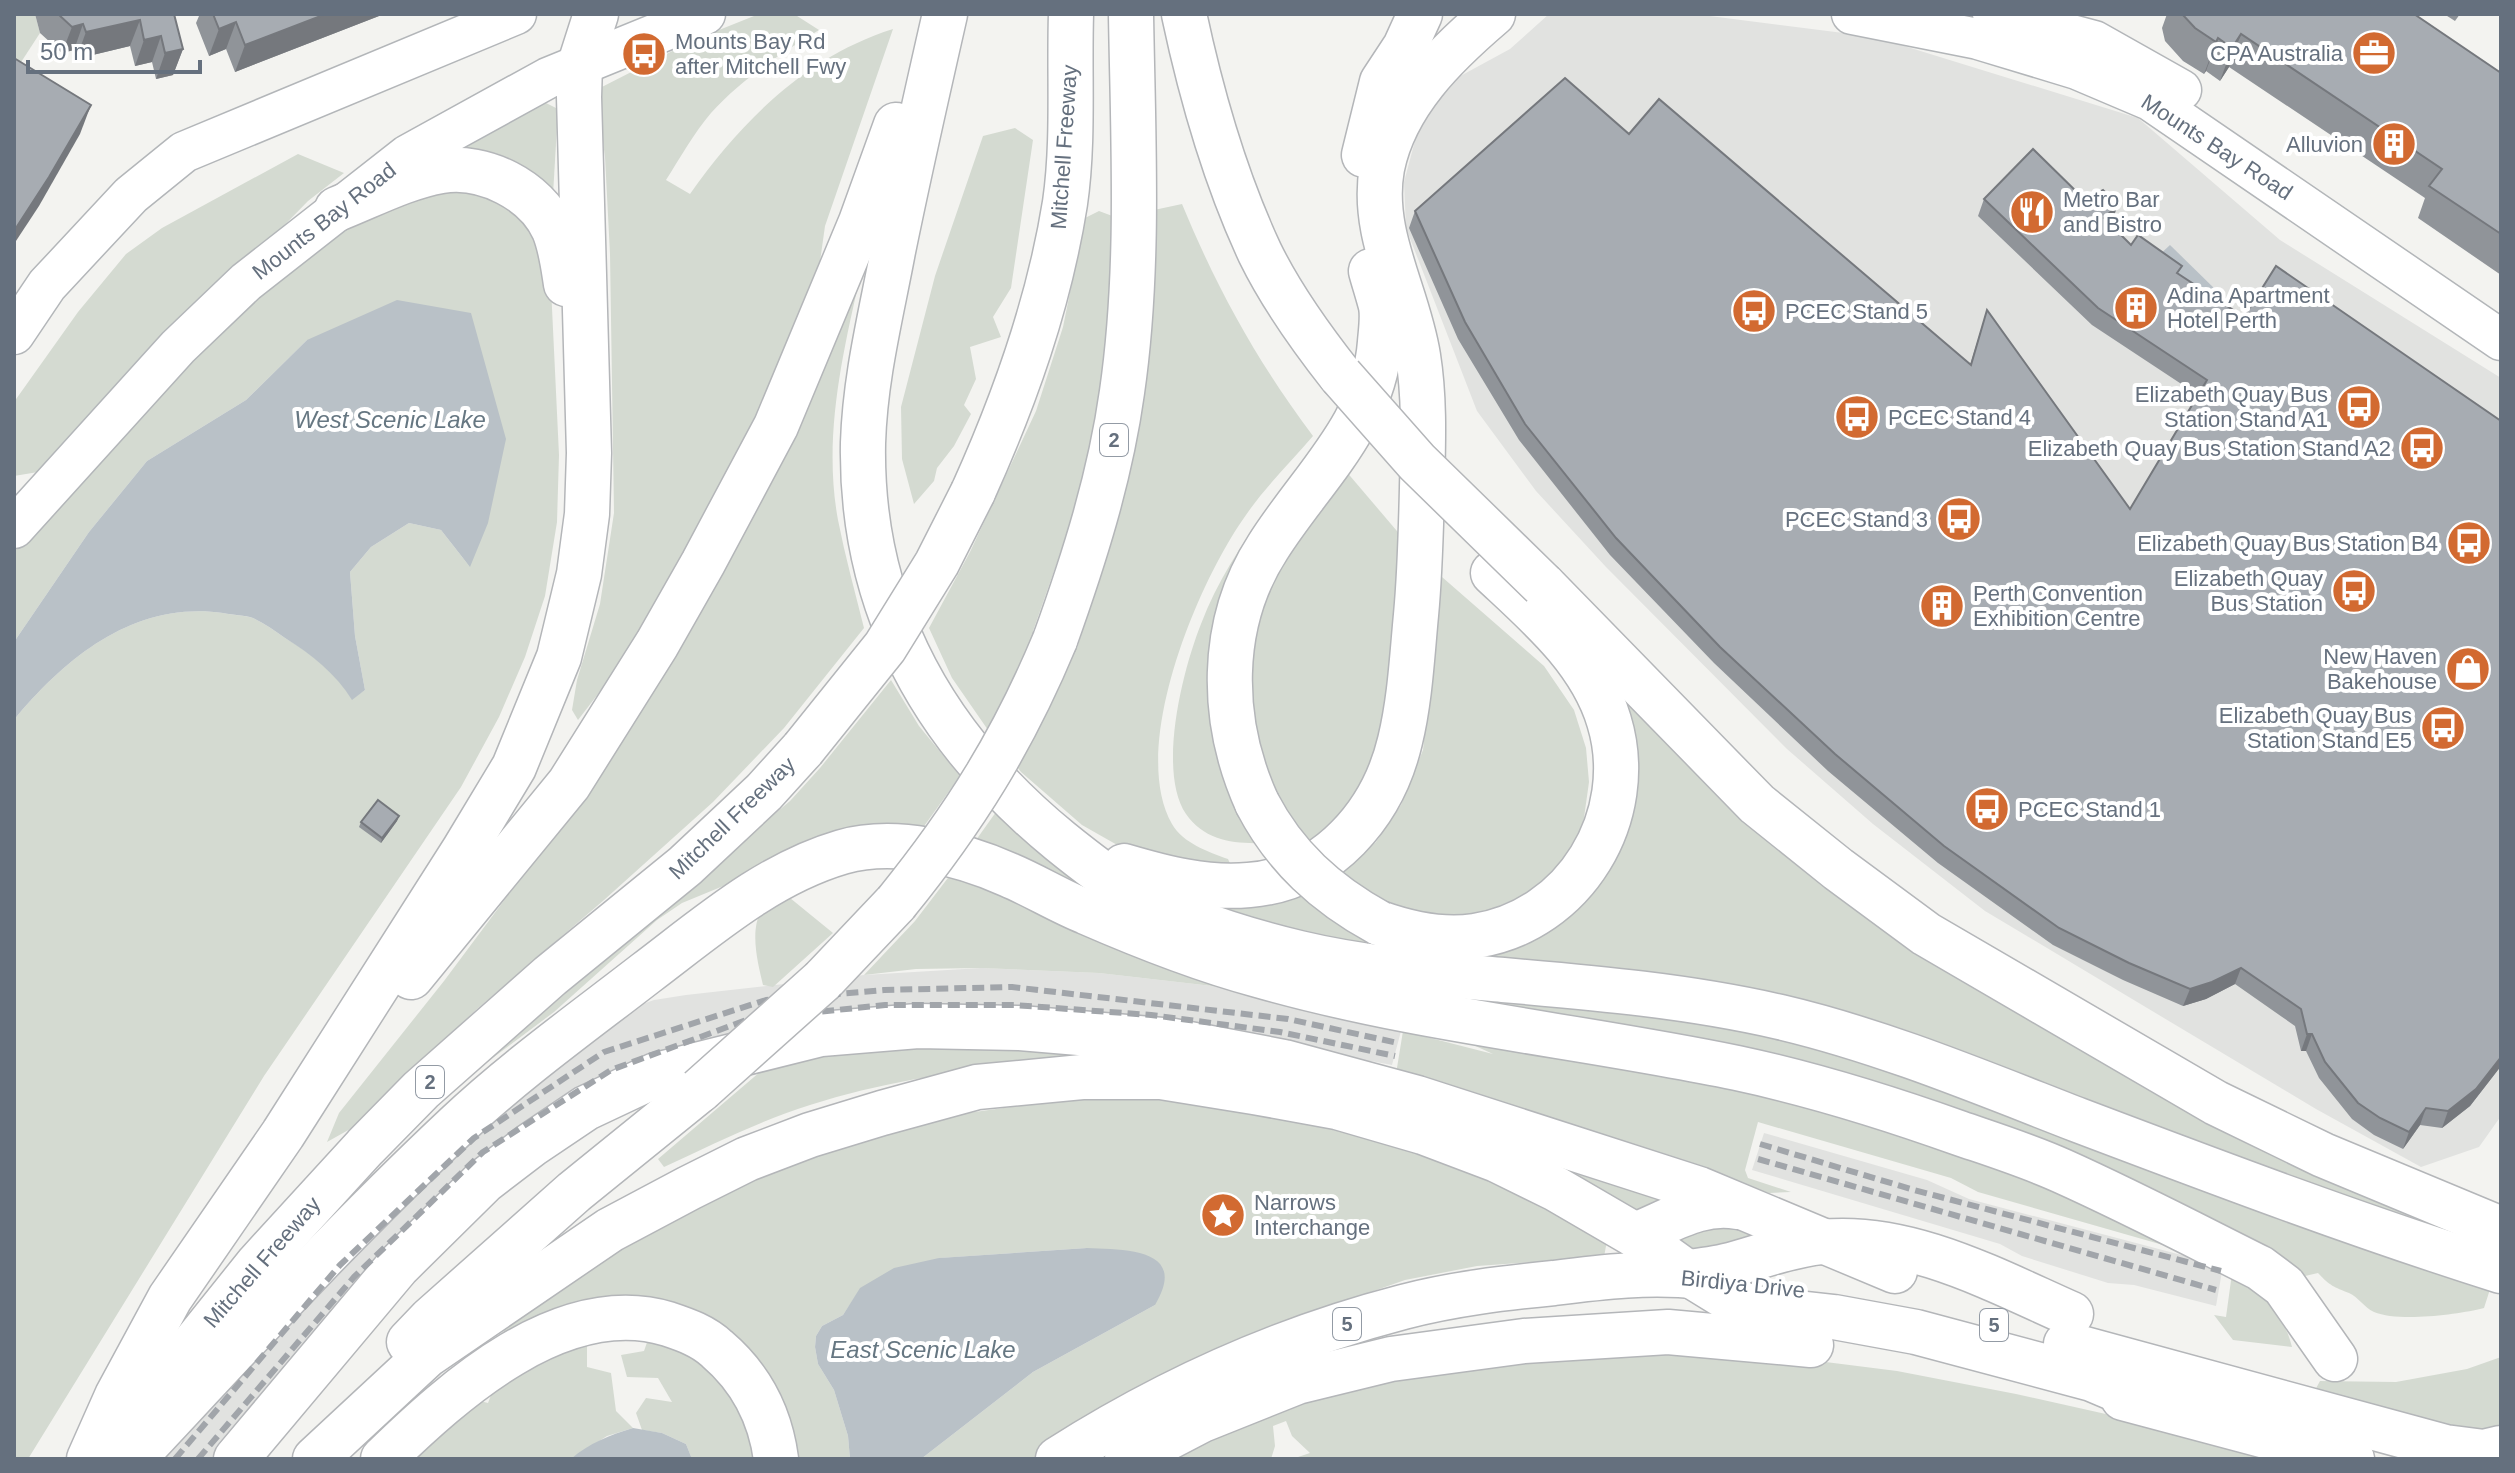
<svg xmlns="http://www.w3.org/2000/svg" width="2515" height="1473" font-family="Arial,sans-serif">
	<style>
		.built { fill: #e1e2e0 }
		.green { fill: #d4dad1 }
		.water { fill: #b9c1c7 }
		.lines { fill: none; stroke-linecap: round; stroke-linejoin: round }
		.major-casing { stroke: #b3b6b9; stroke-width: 43 }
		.highway-casing { stroke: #b4b6b9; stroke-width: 47 }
		.major { stroke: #fff; stroke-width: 40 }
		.highway { stroke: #fff; stroke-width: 44 }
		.rail { stroke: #a1a5aa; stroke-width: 6; stroke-dasharray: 12 6; stroke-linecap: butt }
		.highway-bridge-casing { stroke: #b4b6b9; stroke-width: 47; stroke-linecap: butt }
		.highway-bridge { stroke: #fff; stroke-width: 44 }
		.wall { fill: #909499 }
		.shaded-wall { fill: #75787d }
		.building { fill: #a7acb2; stroke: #75787d; stroke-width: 2 }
		.labels { text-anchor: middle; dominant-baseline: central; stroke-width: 8; stroke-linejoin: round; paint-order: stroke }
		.shield { fill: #fff; stroke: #939ba5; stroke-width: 2 }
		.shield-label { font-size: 20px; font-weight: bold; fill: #65707e }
		.poi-label { font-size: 22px; fill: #65707e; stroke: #fff; text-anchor: end }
		.street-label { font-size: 22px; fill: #65707e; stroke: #fff }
		.water-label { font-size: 24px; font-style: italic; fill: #667782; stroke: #fff }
	</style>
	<rect width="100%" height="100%" fill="#f3f3f0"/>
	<g class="built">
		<polygon points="1549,14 1694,14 1875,37 2138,118 2280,240 2501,378 2501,1116 2479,1147 2421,1167 2316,1109 1985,911 1873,824 1787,749 1606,567 1536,491 1477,411 1406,228 1404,182 1416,137 1442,86 1510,49"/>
		<polygon points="981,968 1099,973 1221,987 1271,1002 1401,1031 1392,1065 1371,1061 1348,1061 1332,1057 1309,1046 1182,1025 597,1088 216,1459 158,1459 327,1260 615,1014 654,1000 686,995 864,975"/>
		<polygon points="1764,1133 1927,1180 1969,1199 2223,1266 2216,1306 2134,1285 2108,1283 2022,1256 2000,1244 1752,1170"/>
	</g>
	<g class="green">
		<polygon points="14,14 35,14 40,33 14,73"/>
		<path d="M759,14h35l25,16c-39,24 -77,49 -108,83 -17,20 -31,45 -45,67l24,14c51,-73 117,-138 203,-165l-68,197 -8,57 -36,86 -114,216 -59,96 -30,39 -6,-10 5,-30 23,-76 14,-91 -4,-259 -5,-97 -9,-67 98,-50z"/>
		<polygon points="540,100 558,109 553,195 444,161 483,126"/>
		<polygon points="1015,128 1033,140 1011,288 993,317 1001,337 970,347 976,379 964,405 971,414 954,446 937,468 934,481 914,504 902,459 901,407 935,276 983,136"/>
		<polygon points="298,154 344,173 308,201 57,458 38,472 14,476 14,402 78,312 126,254 162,228"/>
		<path d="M460,183l58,25 32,58 9,189 -2,67 -12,74 -20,61 -26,60 -38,70 -197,289 -236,383h-14v-739c53,-64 121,-119 209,-107 9,2 21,2 30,5 11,5 22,13 32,20 26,15 51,35 67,61l13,-9 -10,-54 -5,-64 21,-25 38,-24 32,7 29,37 -163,-227 -61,60 -99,61 -58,71 -75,110v-90l203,-224 147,-119z"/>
		<path d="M1182,204c36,87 75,157 131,232 -22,26 -48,51 -67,79 -47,65 -118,232 -74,309 11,19 36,28 56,35l8,18 -110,-27 -44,-25 -61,-53 -33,-42 -36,-52 -23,-50 41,-76 66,-141 27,-84 22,-109 14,-7 16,6 -10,171 -31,126 -41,117 44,17c29,-88 54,-176 68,-267 9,-57 9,-114 9,-171z"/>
		<path d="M860,277c-18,79 -37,162 -22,243 7,36 17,72 26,108l-80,100 -71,74 -109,98 -127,109 -125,119 -25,14 12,-29 105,-132 94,-126z"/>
		<polygon points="1345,470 1408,544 1380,752 1362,804 1316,851 1269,788 1254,746 1246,651 1286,544"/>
		<path d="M1280,494l-41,74 23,275c-29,1 -58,-3 -76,-29 -29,-43 -3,-145 15,-190 18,-47 47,-91 79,-130z"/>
		<polygon points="1442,577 1544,666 1574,710 1586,748 1589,782 1583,825 1563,866 1530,892 1482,914 1442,920 1388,907 1342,873 1376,842 1401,805 1423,750"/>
		<polygon points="1594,659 1701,773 2398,1204 2501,1257 1959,1063 1228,924 1192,894 1296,885 1432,954 1610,860"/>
		<polygon points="891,680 919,726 960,776 917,836 750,875 682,903 657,920 554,1012 482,1066 511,1036 790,801 820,768"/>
		<path d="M996,812l106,82 660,132 730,257 -8,25 -4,1c-26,6 -82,13 -106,3 -9,-4 -16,-15 -25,-19 -15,-6 -19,-7 -31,-20l-13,3 -189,-89 -706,-181 -439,-159z"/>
		<polygon points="954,870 1310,1009 1271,1002 1221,987 1099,973 981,968 916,969 864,975 915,921"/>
		<path d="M779,889l54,44 -60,54 -10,-2c-5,-22 -14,-54 -1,-76 4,-7 11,-13 17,-20z"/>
		<polygon points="1403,1031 1493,1054 1447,1033 1639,1060 1862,1119 1873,1128 1935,1148 1966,1145 2184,1251 1978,1192 1951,1178 1758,1122 1745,1170 1748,1178 1791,1192 1769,1193 1395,1080"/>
		<path d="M861,1045l353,10c-137,6 -273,8 -404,50 -51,16 -98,40 -146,62l-6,-8 123,-105z"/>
		<polygon points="1085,1097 1208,1102 1311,1119 1450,1154 1608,1235 1604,1257 1477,1266 1405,1280 1331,1306 1036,1459 921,1459 1033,1372 1155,1305 1087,1248 940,1258 861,1288 843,1315 822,1326 816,1336 815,1347 818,1364 834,1390 848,1436 850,1459 794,1459 723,1330 499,1345 506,1324 633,1232 748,1175 844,1142 960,1114"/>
		<polygon points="1549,1164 1697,1197 1639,1215"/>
		<polygon points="1704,1219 1788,1238 1713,1259 1678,1243 1679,1233"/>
		<path d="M2233,1266c27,21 51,48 59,81l-59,-7 -19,-25 12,2z"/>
		<polygon points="651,1331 726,1371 764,1459 692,1459 686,1444 662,1433 642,1430 636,1413 646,1398 672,1402 658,1378 627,1377 621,1355 644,1351"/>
		<polygon points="587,1337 587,1367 611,1373 616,1411 633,1428 607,1436 571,1459 392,1459 468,1398 488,1403 503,1364"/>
		<polygon points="1523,1352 1770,1355 1897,1371 2016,1394 2307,1459 1292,1459 1310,1453 1292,1436 1286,1421 1273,1426 1275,1446 1271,1459 1170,1459 1227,1430 1313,1394"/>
		<polygon points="2501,1357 2501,1438 2313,1394 2320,1381 2396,1382 2467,1369"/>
	</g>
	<g class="water">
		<polygon points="2170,245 2218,292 2213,298 2155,259"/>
		<path d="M397,300l74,13 35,126 -18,84 -18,44 -29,-37 -32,-7 -38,24 -21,25 5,64 10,54 -13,10c-16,-26 -41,-46 -67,-62 -10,-7 -21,-15 -32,-20 -8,-3 -20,-3 -30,-5 -88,-12 -156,43 -209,107v-78l75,-110 58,-71 99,-61 61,-60z"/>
		<path d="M1087,1248c39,2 102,0 68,57l-122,67 -112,87h-71l-2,-23 -14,-46 -16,-26 -3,-17 1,-11 6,-10 21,-11 17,-27 34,-20 45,-10z"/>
		<path d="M633,1428l29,5 24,11 6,15h-121c18,-16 39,-24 62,-31z"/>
	</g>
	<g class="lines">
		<g class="major-casing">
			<g id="major">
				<polyline points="1852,14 1978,39 2077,69 2150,100 2501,340"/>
				<polyline points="1993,14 2094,41 2181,90"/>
				<polyline points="14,334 47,285 131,195 184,152 516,14"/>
				<polyline points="14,528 178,347 246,282 408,155 548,78 705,14"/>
			</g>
		</g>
		<g class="highway-casing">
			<g id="highway">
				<path d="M945,14c-18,79 -36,158 -52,237 -12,64 -28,126 -30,192 -3,165 71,295 197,398 21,17 45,36 68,50 52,29 113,48 171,62 67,16 136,21 204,27 93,8 186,16 277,37 102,24 200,65 298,103 140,53 280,106 423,151"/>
				<path d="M1184,14c17,80 41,164 76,239 21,43 51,85 81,123"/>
				<polyline points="1364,155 1382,82 1405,47 1420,14"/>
				<path d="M337,209c33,-13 69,-32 104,-38 43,-7 95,19 113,59 7,17 9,35 12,54"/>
				<path d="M973,492c42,-93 76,-188 92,-289 9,-62 4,-127 6,-189"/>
				<polyline points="1543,585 1757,804 1838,869 1926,934 2216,1103 2323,1155 2501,1229"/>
				<path d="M1055,640c29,-81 55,-162 67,-248 18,-124 11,-253 9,-378"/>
				<path d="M1257,803c-37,-82 -39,-179 11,-256 42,-67 106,-121 112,-205 1,-12 3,-25 1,-36 -3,-12 -7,-24 -10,-35"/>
				<path d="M1124,866c41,12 82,23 125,19 79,-6 134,-72 151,-144 10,-41 12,-84 16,-126 4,-42 5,-84 6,-127 1,-44 3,-88 -4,-132 -10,-64 -48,-122 -36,-188 13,-65 63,-113 111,-154"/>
				<path d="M1379,923c31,11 63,18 96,13 100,-15 163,-120 134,-215 -18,-61 -71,-106 -116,-148"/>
				<polyline points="411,977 569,784 657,644 703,563 776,426 861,222 896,125"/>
				<polyline points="823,980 896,903"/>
				<path d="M1635,1235c34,-13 65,-35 103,-28"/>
				<path d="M1672,1274c18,-2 37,-4 54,-8 32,-8 63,-21 95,-24 87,-9 173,38 250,72"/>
				<polyline points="409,1342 431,1319 574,1192 700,1090"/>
				<polyline points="2066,1344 2445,1447 2484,1452 2501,1448"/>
				<polyline points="2123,1398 2352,1459"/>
				<polyline points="121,1435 258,1264 365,1147 421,1090 550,976 685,866 764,792 803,749"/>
				<polyline points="89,1459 117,1396 170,1298 283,1134 464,850 514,767 559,657 579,574 587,514 589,453 579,97 580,64 596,14"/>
				<path d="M133,1459c106,-113 210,-227 323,-333 57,-54 128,-105 190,-153 61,-46 121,-99 196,-121 53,-15 118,1 167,23 26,11 50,26 77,37 55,24 113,47 172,63 157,45 319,60 479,93 75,16 149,39 222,65 35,12 70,23 103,38 67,30 132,64 198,97l24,18 51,73"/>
				<polyline points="236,1459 398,1266 484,1181 531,1145 586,1108 656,1075 821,1034 918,1026 1020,1028 1174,1041 1284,1062 1417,1098 1699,1189 1895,1271"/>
				<polyline points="315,1459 427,1355 610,1230 689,1188 747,1159 810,1135 882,1113 977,1087 1082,1077 1161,1077 1254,1092 1337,1107 1423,1132 1497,1160 1556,1189 1635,1235 1692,1276 1731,1300 1753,1308 1834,1317 1916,1332 2092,1379 2151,1404"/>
				<path d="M383,1459c70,-68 179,-167 285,-135 18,6 35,12 49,25 34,29 53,65 59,110"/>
				<path d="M1058,1459c107,-68 222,-120 345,-152 49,-13 101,-19 151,-24 47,-6 98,-12 146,-6"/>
				<polyline points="1127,1459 1202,1420 1297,1382 1391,1359 1524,1341 1668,1332 1811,1345"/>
			</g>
		</g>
		<use href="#major" class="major"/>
		<use href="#highway" class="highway"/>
		<g class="rail">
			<polyline points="1760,1144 1914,1190 2221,1271"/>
			<polyline points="1758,1159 2216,1290"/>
			<polyline points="175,1459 340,1265 474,1138 604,1052 766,1000 884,990 1012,987 1288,1019 1398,1043"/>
			<polyline points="198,1459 354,1277 483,1152 611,1070 749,1019 885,1005 1014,1005 1151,1015 1280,1032 1395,1056"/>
		</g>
		<g class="highway-bridge-casing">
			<g id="highway-bridge">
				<polyline points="1341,376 1417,462 1543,585"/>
				<polyline points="803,749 885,647 937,563 973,492"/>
				<path d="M1257,803c28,54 69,91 122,120"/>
				<path d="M896,903c69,-85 117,-162 159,-263"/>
				<polyline points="700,1090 823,980"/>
			</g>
		</g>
		<use href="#highway-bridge" class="highway-bridge"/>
	</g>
	<g class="wall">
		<polygon points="35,14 174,14 183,49 173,75 156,79 152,62 135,66 130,46 76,59 74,50 62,53 40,33"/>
		<polygon points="198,14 380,14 379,16 235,72 226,49 209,56 196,23 199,16"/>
		<polygon points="2167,14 2414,14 2501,73 2501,275 2418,218 2425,198 2229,67 2220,81 2206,71 2204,74 2183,61 2165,41 2162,28"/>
		<polygon points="2444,14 2460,14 2455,21"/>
		<polygon points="1629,134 1970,365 1987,310 2130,509 2198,395 2092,325 1978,216 1984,199 2085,200 2112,221 2110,224 2131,245 2244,317 2501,421 2501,1066 2470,1106 2442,1128 2420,1125 2403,1149 2374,1135 2352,1119 2319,1078 2306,1051 2301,1051 2295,1026 2235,984 2206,999 2183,1006 2123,980 2053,945 1938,863 1828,771 1714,663 1610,555 1519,440 1458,339 1409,228 1415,211"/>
		<polygon points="399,816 397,821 381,843 359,827 361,822"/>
	</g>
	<g class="shaded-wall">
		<polygon points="326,14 380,14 379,16 235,72 245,45"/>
		<polygon points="140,20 130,46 76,59 86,32"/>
		<polygon points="236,22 226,49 209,56 219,29"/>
		<polygon points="83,24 74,50 62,53 72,27"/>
		<polygon points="2241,34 2229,67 2220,81 2232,48"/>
		<polygon points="161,36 152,62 135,66 144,40"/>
		<polygon points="2218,38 2206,71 2204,74 2216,42"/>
		<polygon points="183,49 173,75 156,79 165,53"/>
		<polygon points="91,105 80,134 39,206 14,244 14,231"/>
		<polygon points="2118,205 2112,221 2098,235 2104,218"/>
		<polygon points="399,816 397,821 381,843 382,838"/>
		<polygon points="2241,968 2235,984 2206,999 2183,1006 2190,989"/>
		<polygon points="2307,1034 2312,1034 2306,1051 2301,1051"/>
		<polygon points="2501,1057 2501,1066 2470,1106 2442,1128 2448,1111"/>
		<polygon points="2426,1108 2420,1125 2403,1149 2409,1132"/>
	</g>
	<g class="building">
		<polygon points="58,14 174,14 183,49 165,53 161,36 144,40 140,20 86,32 83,24 72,27"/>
		<polygon points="213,14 326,14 245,45 236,22 219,29"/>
		<polygon points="2182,14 2414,14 2501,73 2501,234 2429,186 2442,169 2241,34 2232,48 2218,38 2216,42 2195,28"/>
		<polygon points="14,58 91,105 49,177 14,231"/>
		<polygon points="1565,78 1629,134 1659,99 1971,365 1987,310 2130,509 2207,380 2098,308 1984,199 2033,149 2085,200 2103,190 2118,205 2104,218 2131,245 2138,235 2182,266 2177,273 2244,317 2276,266 2501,421 2501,1057 2476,1089 2448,1111 2426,1108 2409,1132 2380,1118 2358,1103 2325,1062 2312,1034 2307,1034 2301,1009 2241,968 2212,982 2190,989 2129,963 2059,928 1944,846 1835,754 1720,647 1616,538 1525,424 1465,322 1415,211"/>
		<polygon points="378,800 399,816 382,838 361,822"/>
	</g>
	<defs>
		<g id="office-disc" transform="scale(2.3)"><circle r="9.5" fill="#d26a31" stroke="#fff"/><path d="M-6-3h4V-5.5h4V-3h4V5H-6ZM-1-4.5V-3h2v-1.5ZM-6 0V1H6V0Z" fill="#fff"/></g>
		<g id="bus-disc" transform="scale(2.3)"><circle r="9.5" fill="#d26a31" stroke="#fff"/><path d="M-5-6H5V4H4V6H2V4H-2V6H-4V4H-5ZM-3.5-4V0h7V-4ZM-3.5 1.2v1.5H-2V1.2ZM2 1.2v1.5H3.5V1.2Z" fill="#fff"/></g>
		<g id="building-disc" transform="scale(2.3)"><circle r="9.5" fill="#d26a31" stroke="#fff"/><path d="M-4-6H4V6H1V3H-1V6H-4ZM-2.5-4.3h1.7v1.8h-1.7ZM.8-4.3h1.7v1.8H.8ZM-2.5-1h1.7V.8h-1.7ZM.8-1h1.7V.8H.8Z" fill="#fff"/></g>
		<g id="restaurant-disc" transform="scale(2.3)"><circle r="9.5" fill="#d26a31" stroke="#fff"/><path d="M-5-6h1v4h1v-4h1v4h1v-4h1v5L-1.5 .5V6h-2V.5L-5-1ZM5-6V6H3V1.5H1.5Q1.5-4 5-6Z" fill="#fff"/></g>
		<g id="shop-disc" transform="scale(2.3)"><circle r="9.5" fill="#d26a31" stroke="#fff"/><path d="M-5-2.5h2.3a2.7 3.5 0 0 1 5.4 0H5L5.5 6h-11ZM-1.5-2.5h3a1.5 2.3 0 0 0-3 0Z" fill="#fff"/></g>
		<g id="sight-disc" transform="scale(2.3)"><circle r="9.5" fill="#d26a31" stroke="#fff"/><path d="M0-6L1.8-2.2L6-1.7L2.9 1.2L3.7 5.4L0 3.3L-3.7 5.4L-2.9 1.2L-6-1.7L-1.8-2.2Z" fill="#fff"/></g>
	</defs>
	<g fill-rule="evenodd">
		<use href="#office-disc" x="2374" y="53"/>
		<use href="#bus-disc" x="644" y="54"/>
		<use href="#building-disc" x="2394" y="144"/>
		<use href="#restaurant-disc" x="2032" y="212"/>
		<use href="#building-disc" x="2136" y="308"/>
		<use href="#bus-disc" x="1754" y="311"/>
		<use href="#bus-disc" x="2359" y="407"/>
		<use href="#bus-disc" x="1857" y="417"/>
		<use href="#bus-disc" x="2422" y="448"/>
		<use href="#bus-disc" x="1959" y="519"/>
		<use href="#bus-disc" x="2469" y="543"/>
		<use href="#bus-disc" x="2354" y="591"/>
		<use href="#building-disc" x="1942" y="606"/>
		<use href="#shop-disc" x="2468" y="669"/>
		<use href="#bus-disc" x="2443" y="728"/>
		<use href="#bus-disc" x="1987" y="809"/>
		<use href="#sight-disc" x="1223" y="1215"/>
	</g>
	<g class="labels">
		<g class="shield">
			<rect x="1100" y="424" width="28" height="32" rx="6"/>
			<rect x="416" y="1066" width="28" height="32" rx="6"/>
			<rect x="1333" y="1308" width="28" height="32" rx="6"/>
			<rect x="1980" y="1309" width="28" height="32" rx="6"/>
		</g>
		<g class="shield-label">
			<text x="1114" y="440">2</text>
			<text x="430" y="1082">2</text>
			<text x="1347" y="1324">5</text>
			<text x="1994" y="1325">5</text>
		</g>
		<g class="poi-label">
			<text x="675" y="41" text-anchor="start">Mounts Bay Rd<tspan x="675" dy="25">after Mitchell Fwy</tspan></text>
			<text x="2343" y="53">CPA Australia</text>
			<text x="2363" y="144">Alluvion</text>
			<text x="2063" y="199" text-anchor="start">Metro Bar<tspan x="2063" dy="25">and Bistro</tspan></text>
			<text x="2167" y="295" text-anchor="start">Adina Apartment<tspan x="2167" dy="25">Hotel Perth</tspan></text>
			<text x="1785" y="311" text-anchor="start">PCEC Stand 5</text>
			<text x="2328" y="394">Elizabeth Quay Bus<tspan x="2328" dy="25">Station Stand A1</tspan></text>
			<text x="1888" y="417" text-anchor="start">PCEC Stand 4</text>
			<text x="2391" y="448">Elizabeth Quay Bus Station Stand A2</text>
			<text x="1928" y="519">PCEC Stand 3</text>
			<text x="2438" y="543">Elizabeth Quay Bus Station B4</text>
			<text x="2323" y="578">Elizabeth Quay<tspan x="2323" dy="25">Bus Station</tspan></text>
			<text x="1973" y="593" text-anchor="start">Perth Convention<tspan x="1973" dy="25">Exhibition Centre</tspan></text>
			<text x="2437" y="656">New Haven<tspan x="2437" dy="25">Bakehouse</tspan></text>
			<text x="2412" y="715">Elizabeth Quay Bus<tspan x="2412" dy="25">Station Stand E5</tspan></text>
			<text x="2018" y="809" text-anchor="start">PCEC Stand 1</text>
			<text x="1254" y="1202" text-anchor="start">Narrows<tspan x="1254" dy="25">Interchange</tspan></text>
		</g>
		<g class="street-label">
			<text transform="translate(1064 147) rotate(-86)">Mitchell Freeway</text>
			<text transform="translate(2217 147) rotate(33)">Mounts Bay Road</text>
			<text transform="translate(324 221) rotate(-38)">Mounts Bay Road</text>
			<text transform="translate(732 818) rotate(-44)">Mitchell Freeway</text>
			<text transform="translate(262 1262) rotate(-49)">Mitchell Freeway</text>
			<text transform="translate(1743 1284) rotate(6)">Birdiya Drive</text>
		</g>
		<g class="water-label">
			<text x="390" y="419">West Scenic Lake</text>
			<text x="923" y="1349">East Scenic Lake</text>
		</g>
	</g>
	<rect width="2515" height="1473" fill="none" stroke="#65707e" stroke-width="32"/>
	<path d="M28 60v12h172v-12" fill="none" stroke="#65707e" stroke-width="4"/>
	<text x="40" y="60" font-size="24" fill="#65707e" stroke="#ffffff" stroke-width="6" paint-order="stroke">50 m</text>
</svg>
